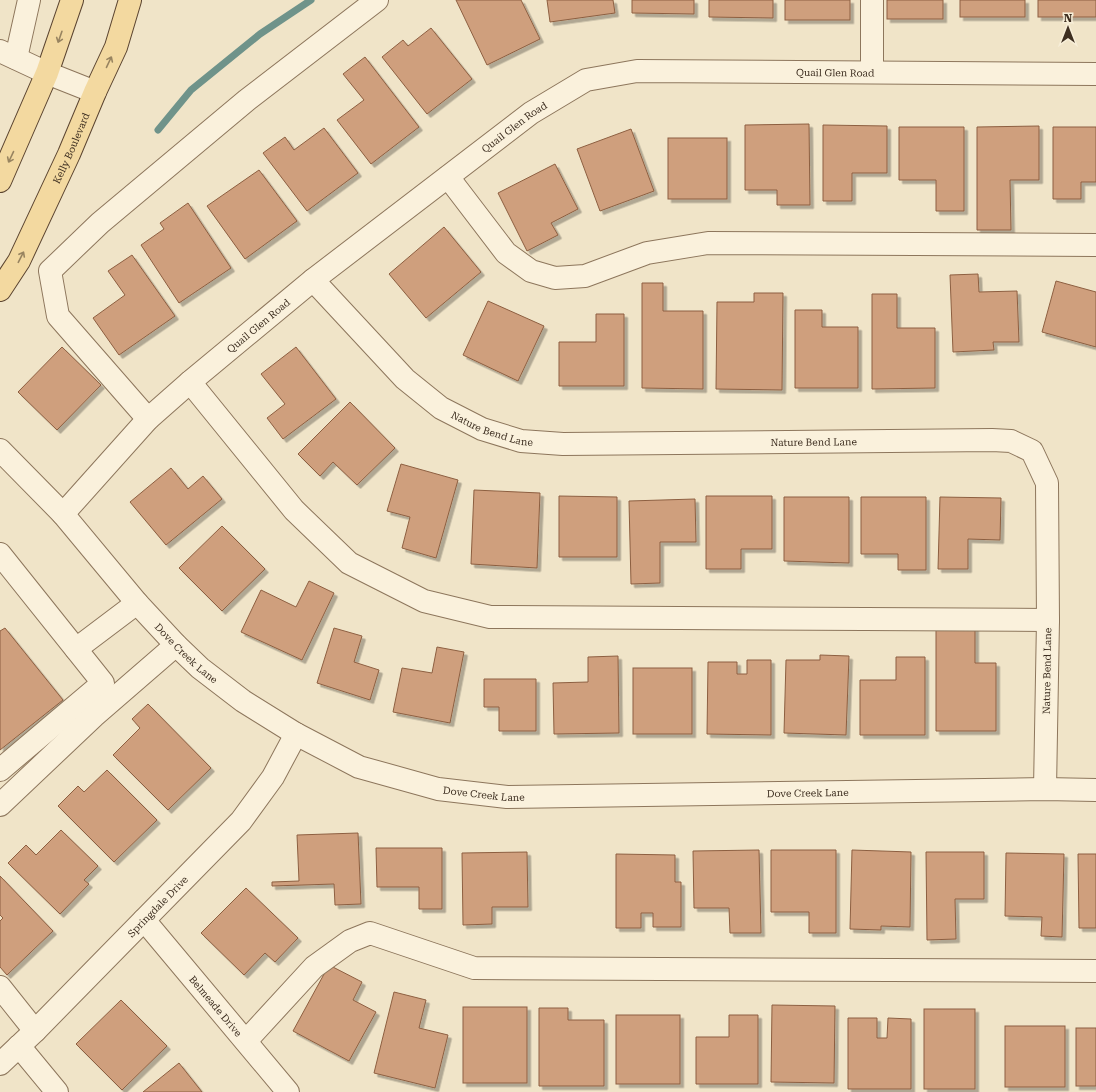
<svg xmlns="http://www.w3.org/2000/svg" width="1096" height="1092" font-family="'Roboto Serif',serif">
	<style>
		.lines { fill: none; stroke-linecap: round; stroke-linejoin: round }
		.stream { stroke: #6f938a; stroke-width: 7 }
		.building { fill: #cf9f7d; stroke: #8d5f41; filter: url(#shadow) }
		.minor-casing { stroke: #8d765c; stroke-width: 24 }
		.major-casing { stroke: #5b4430; stroke-width: 24 }
		.minor { stroke: #faf1dc; stroke-width: 22 }
		.major { stroke: #f3d9a0; stroke-width: 22 }
		.oneway { stroke: #988460 }
		.labels { text-anchor: middle; dominant-baseline: central; stroke-width: 3; stroke-linejoin: round; paint-order: stroke }
		.street-label { font-size: 10px; fill: #3d2e20; stroke: #f7eed8 }
	</style>
	<defs>
		<filter id="shadow"><feDropShadow dx="3.5" dy="3.5" stdDeviation="0" flood-color="#0004"/></filter>
	</defs>
	<rect width="100%" height="100%" fill="#f0e4c8"/>
	<g class="lines">
		<polyline class="stream" points="158,130 191,90 260,34 311,0"/>
	</g>
	<g class="building">
		<polygon points="456,0 521,0 540,39 487,65"/>
		<polygon points="547,0 613,0 615,13 550,22"/>
		<polygon points="632,0 694,0 694,14 632,13"/>
		<polygon points="709,0 773,0 773,18 709,17"/>
		<rect x="785" y="0" width="65" height="20"/>
		<rect x="887" y="0" width="56" height="19"/>
		<rect x="960" y="0" width="65" height="17"/>
		<rect x="1038" y="0" width="58" height="17"/>
		<polygon points="431,28 472,79 427,114 382,57 403,40 408,46"/>
		<polygon points="365,57 419,127 371,164 337,120 364,100 343,74"/>
		<polygon points="809,124 810,205 777,205 777,190 745,190 745,125"/>
		<polygon points="823,125 887,126 887,173 852,173 852,201 823,201"/>
		<polygon points="1039,126 1039,180 1010,180 1011,230 977,230 977,127"/>
		<polygon points="899,127 964,127 964,211 936,211 936,180 899,180"/>
		<polygon points="1053,127 1096,127 1096,182 1081,182 1081,199 1053,199"/>
		<polygon points="324,128 358,173 307,211 263,153 285,137 294,150"/>
		<polygon points="631,129 654,191 600,211 577,149"/>
		<rect x="668" y="138" width="59" height="61"/>
		<polygon points="555,164 578,209 551,223 558,235 527,251 498,193"/>
		<polygon points="259,170 297,221 245,259 207,206"/>
		<polygon points="188,203 231,268 179,303 141,245 164,229 160,223"/>
		<polygon points="444,227 481,272 426,318 389,274"/>
		<polygon points="132,255 175,316 119,355 93,318 125,295 108,271"/>
		<polygon points="978,274 979,292 1017,291 1019,342 993,342 994,350 953,352 950,275"/>
		<polygon points="1056,281 1096,292 1096,347 1042,332"/>
		<polygon points="642,283 663,283 663,311 703,311 703,389 642,388"/>
		<polygon points="754,293 783,293 782,390 716,389 717,302 754,302"/>
		<polygon points="872,294 897,294 897,328 935,328 935,388 872,389"/>
		<polygon points="488,301 544,326 518,381 463,355"/>
		<polygon points="795,310 822,310 822,327 858,327 858,388 795,388"/>
		<polygon points="596,314 624,314 624,386 559,386 559,342 596,342"/>
		<polygon points="62,347 101,385 57,430 18,392"/>
		<polygon points="296,347 336,399 283,439 267,418 285,404 261,374"/>
		<polygon points="350,402 395,448 357,485 333,462 320,476 298,454"/>
		<polygon points="401,464 458,480 436,558 402,548 410,517 387,511"/>
		<polygon points="171,468 188,489 203,476 222,499 166,545 130,502"/>
		<polygon points="474,490 540,493 537,568 471,564"/>
		<polygon points="559,496 617,497 617,557 559,557"/>
		<polygon points="706,496 772,496 772,549 741,549 741,569 706,569"/>
		<polygon points="784,497 849,497 849,563 784,561"/>
		<polygon points="861,497 926,497 926,570 898,570 898,554 861,554"/>
		<polygon points="940,497 1001,498 1000,540 968,539 968,569 938,569"/>
		<polygon points="695,499 696,542 660,542 660,583 631,584 629,501"/>
		<polygon points="222,526 265,569 222,611 179,568"/>
		<polygon points="309,581 334,593 302,660 241,632 261,590 296,607"/>
		<polygon points="936,627 975,627 975,663 996,663 996,731 936,731"/>
		<polygon points="5,628 63,700 0,750 0,631"/>
		<polygon points="334,628 362,636 354,662 379,670 370,700 317,683"/>
		<polygon points="437,647 464,652 450,723 393,712 402,668 432,673"/>
		<polygon points="820,655 849,656 846,735 784,733 786,660 820,660"/>
		<polygon points="618,656 619,733 554,734 553,683 588,682 588,657"/>
		<polygon points="896,657 925,657 925,735 860,735 860,680 896,680"/>
		<polygon points="747,660 771,660 771,735 707,734 708,662 737,662 737,674 747,674"/>
		<rect x="633" y="668" width="59" height="66"/>
		<polygon points="484,679 536,679 536,731 499,731 499,707 484,707"/>
		<polygon points="148,704 211,768 168,810 113,755 140,728 132,719"/>
		<polygon points="107,770 157,820 114,862 58,806 78,786 84,792"/>
		<polygon points="61,830 98,866 84,880 89,884 60,914 8,863 26,845 36,855"/>
		<polygon points="358,833 361,904 335,905 334,884 272,886 272,882 299,881 297,835"/>
		<polygon points="376,848 442,848 442,909 419,909 419,887 377,887"/>
		<polygon points="759,850 761,933 730,933 729,908 694,908 693,851"/>
		<polygon points="771,850 836,850 836,933 809,933 809,912 771,912"/>
		<polygon points="852,850 911,852 910,927 881,926 881,930 850,929"/>
		<polygon points="527,852 528,907 492,907 492,924 463,925 462,853"/>
		<polygon points="926,852 984,852 984,899 955,899 956,939 927,940"/>
		<polygon points="1006,853 1064,854 1062,937 1041,936 1042,917 1005,916"/>
		<polygon points="616,854 675,855 675,882 681,882 681,927 653,927 653,913 641,913 641,928 616,928"/>
		<polygon points="1078,854 1096,854 1096,928 1079,928"/>
		<polygon points="0,876 53,931 7,975 0,967 0,921 3,918 0,915"/>
		<polygon points="246,888 298,938 275,962 265,953 244,975 201,933"/>
		<polygon points="329,965 362,982 353,1000 376,1012 349,1061 293,1031"/>
		<polygon points="394,992 426,1000 419,1028 448,1035 435,1088 374,1073"/>
		<polygon points="121,1000 167,1046 122,1090 76,1044"/>
		<polygon points="772,1005 835,1006 834,1083 771,1082"/>
		<rect x="463" y="1007" width="64" height="76"/>
		<polygon points="539,1008 568,1008 568,1020 604,1020 604,1086 539,1086"/>
		<rect x="924" y="1009" width="51" height="80"/>
		<rect x="616" y="1015" width="64" height="69"/>
		<polygon points="729,1015 758,1015 758,1084 696,1084 696,1037 729,1037"/>
		<polygon points="848,1018 877,1018 877,1038 887,1038 888,1018 911,1019 911,1089 848,1089"/>
		<rect x="1005" y="1026" width="60" height="61"/>
		<rect x="1076" y="1028" width="20" height="58"/>
		<polygon points="179,1063 202,1092 143,1092"/>
	</g>
	<g class="lines">
		<g class="minor-casing">
			<g id="minor">
				<polyline points="872,0 872,72"/>
				<polyline points="0,51 47,73 95,92"/>
				<polyline points="16,58 29,0"/>
				<polyline points="448,177 506,253 531,271 555,278 585,276 647,253 708,243 1096,245"/>
				<path id="s1" d="M313,280l92,99 36,29 41,21 39,12 42,3 429,-4 19,1 21,10 15,32 1,137 -3,169"/>
				<polyline points="190,382 294,510 349,563 424,601 490,617 1048,620"/>
				<polyline points="148,419 58,316 50,271 100,223 247,100 377,0"/>
				<path id="s2" d="M0,450l63,64 74,89 39,42 24,23 43,33 53,33 63,33 79,22 69,8 538,-8 51,1"/>
				<path id="s3" d="M63,514l85,-95 42,-37 123,-102 218,-167 55,-33 51,-9 459,3"/>
				<polyline points="0,554 103,683 0,770"/>
				<polyline points="76,649 137,603"/>
				<polyline points="0,805 94,716 176,645"/>
				<path id="s4" d="M144,920l144,172"/>
				<polyline points="0,987 35,1031"/>
				<polyline points="246,1041 314,967 350,941 370,933 474,968 1096,971"/>
				<polyline points="19,1046 57,1092"/>
				<path id="s5" d="M0,1064l35,-33 206,-210 32,-44 23,-43"/>
			</g>
		</g>
		<g class="major-casing">
			<g id="major">
				<polyline points="0,181 47,73 72,0"/>
				<path id="s6" d="M0,290l19,-29 50,-107 26,-62 21,-45 14,-47"/>
			</g>
		</g>
		<use href="#minor" class="minor"/>
		<use href="#major" class="major"/>
	</g>
	<defs><path id="oneway-shaft" d="M-6 0H5M1.5-3L5.5 0L1.5 3" fill="none" stroke-width="1.6" stroke-linecap="round" stroke-linejoin="round"/></defs>
	<g class="oneway">
		<use href="#oneway-shaft" transform="translate(60 37) rotate(109)"/>
		<use href="#oneway-shaft" transform="translate(109 62) rotate(-65)"/>
		<use href="#oneway-shaft" transform="translate(11 157) rotate(115)"/>
		<use href="#oneway-shaft" transform="translate(21 257) rotate(-63)"/>
	</g>
	<g class="labels">
		<g class="street-label">
			<text stroke="none"><textPath href="#s3" startOffset="932">Quail Glen Road</textPath></text>
			<text stroke="none"><textPath href="#s3" startOffset="596">Quail Glen Road</textPath></text>
			<text stroke="none"><textPath href="#s6" startOffset="159">Kelly Boulevard</textPath></text>
			<text stroke="none"><textPath href="#s3" startOffset="272">Quail Glen Road</textPath></text>
			<text stroke="none"><textPath href="#s1" startOffset="237">Nature Bend Lane</textPath></text>
			<text stroke="none"><textPath href="#s1" startOffset="561">Nature Bend Lane</textPath></text>
			<text stroke="none"><textPath href="#s2" startOffset="276">Dove Creek Lane</textPath></text>
			<text transform="translate(1047 671) rotate(-89)">Nature Bend Lane</text>
			<text stroke="none"><textPath href="#s2" startOffset="612">Dove Creek Lane</textPath></text>
			<text stroke="none"><textPath href="#s2" startOffset="936">Dove Creek Lane</textPath></text>
			<text stroke="none"><textPath href="#s5" startOffset="223">Springdale Drive</textPath></text>
			<text stroke="none"><textPath href="#s4" startOffset="112">Belmeade Drive</textPath></text>
		</g>
	</g>
	<g transform="translate(1068 28)" stroke="#f7eed8" stroke-width="3" paint-order="stroke">
	<path d="M0-3L7 15L0 10L-7 15Z" fill="#3d2e20"/>
	<text y="-6" font-size="11" font-weight="bold" text-anchor="middle" fill="#3d2e20">N</text>
	</g>
</svg>
